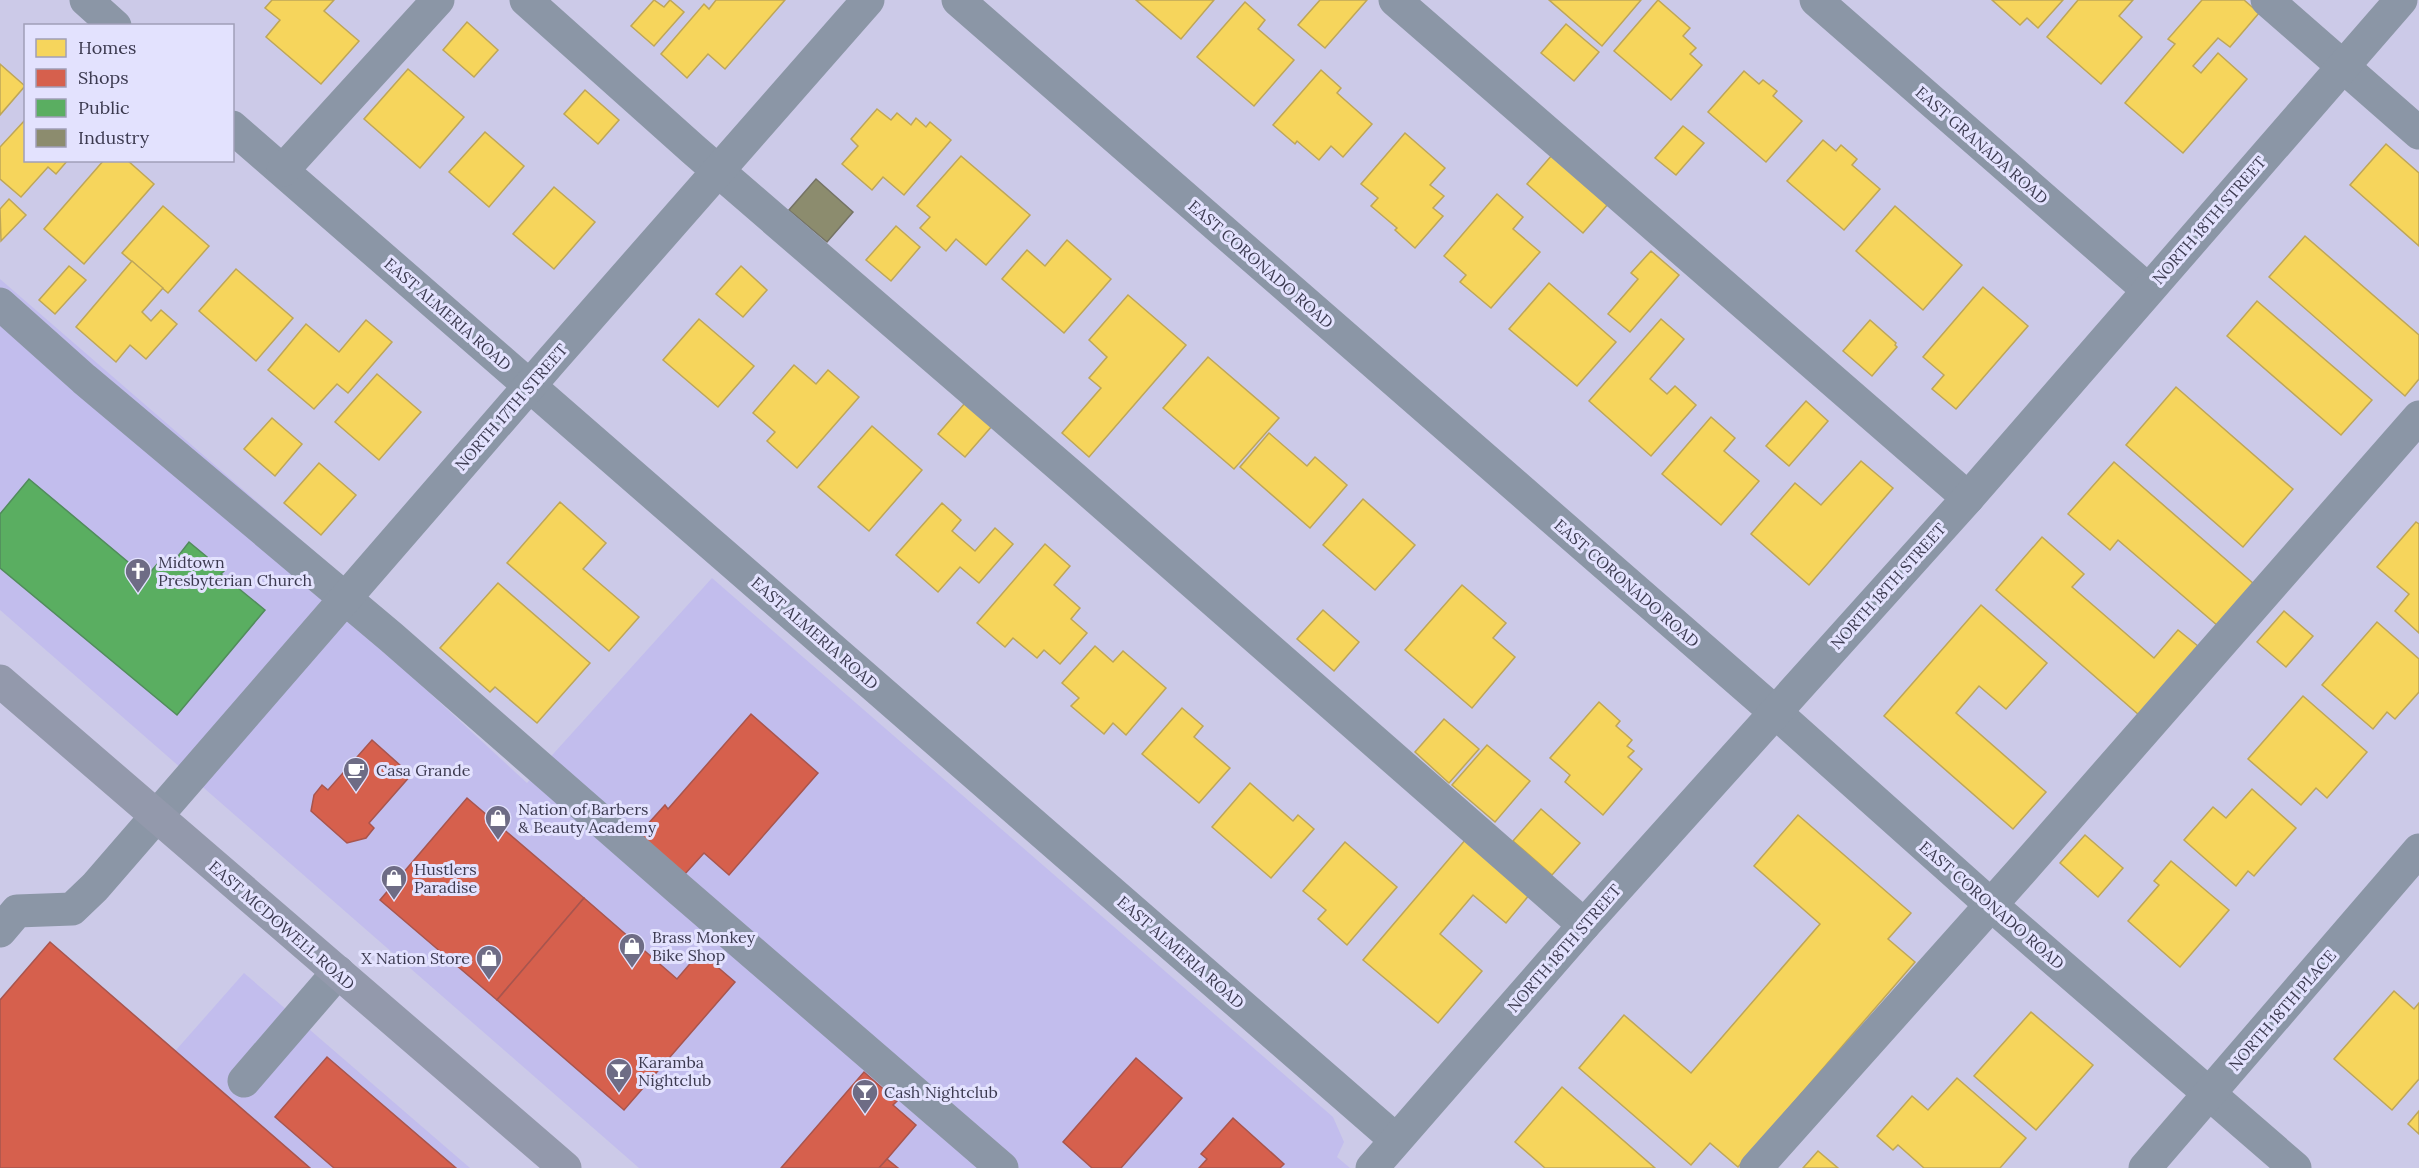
<svg xmlns="http://www.w3.org/2000/svg" width="2419" height="1168" font-family="Lora,serif">
	<style>
		.built { fill: #c2bded }
		.homes { fill: #f6d55c; stroke: #bea658; stroke-width: 1.5 }
		.shops { fill: #d6604d; stroke: #a8554e; stroke-width: 1.5 }
		.public { fill: #5aae61; stroke: #518b5c; stroke-width: 1.5 }
		.industry { fill: #8c8c6e; stroke: #747365; stroke-width: 1.5 }
		.lines { fill: none; stroke-linecap: round; stroke-linejoin: round }
		.minor { stroke: #8b96a6; stroke-width: 33 }
		.major { stroke: #9399ac; stroke-width: 33 }
		.labels { text-anchor: middle; dominant-baseline: central; stroke-width: 6; stroke-linejoin: round; paint-order: stroke }
		.street-label { font-size: 16px; fill: #3c3a50; stroke: #e3e2fe }
		.poi-label { font-size: 16px; fill: #3c3a50; stroke: #e3e2fe; text-anchor: start }
	</style>
	<rect width="100%" height="100%" fill="#cccae8"/>
	<g class="built">
		<polygon points="0,279 337,571 315,587 527,783 712,578 1333,1117 1344,1142 1337,1157 1350,1168 639,1168 0,610"/>
		<polygon points="244,973 470,1168 72,1168"/>
	</g>
	<g class="homes">
		<polygon points="272,0 334,0 324,11 359,41 321,84 266,37 280,20 265,8"/>
		<polygon points="654,0 664,7 670,0 684,12 654,46 631,26"/>
		<polygon points="716,0 785,0 725,69 708,54 687,78 661,54 704,4 709,9"/>
		<polygon points="1136,0 1214,0 1181,39"/>
		<polygon points="1320,0 1367,0 1325,48 1298,25"/>
		<polygon points="1549,0 1641,0 1602,46"/>
		<polygon points="1658,0 1690,28 1683,36 1696,48 1690,54 1702,65 1671,100 1614,51"/>
		<polygon points="1992,0 2063,0 2038,28 2027,18 2020,25"/>
		<polygon points="2078,0 2133,0 2119,16 2142,37 2101,84 2047,37"/>
		<polygon points="2202,0 2244,0 2259,13 2230,47 2218,38 2193,66 2201,73 2218,53 2247,79 2183,153 2125,103 2175,44 2168,39"/>
		<polygon points="1245,2 1265,20 1258,29 1294,60 1254,106 1197,57"/>
		<polygon points="467,22 498,50 474,77 443,50"/>
		<polygon points="1566,24 1599,52 1574,81 1541,53"/>
		<polygon points="0,64 25,86 0,115"/>
		<polygon points="408,69 464,117 420,168 364,119"/>
		<polygon points="1321,70 1341,88 1337,93 1372,124 1343,157 1331,146 1319,160 1297,141 1295,144 1273,125"/>
		<polygon points="1744,71 1759,84 1763,80 1777,91 1773,96 1802,121 1766,162 1708,112"/>
		<polygon points="585,90 619,120 598,144 564,114"/>
		<polygon points="877,109 891,120 897,113 911,125 916,118 926,127 930,122 951,140 904,195 883,177 872,190 842,164 858,146 851,139"/>
		<polygon points="26,119 26,160 68,160 56,174 48,167 21,197 0,179 0,147"/>
		<polygon points="1683,126 1704,143 1676,175 1655,158"/>
		<polygon points="485,132 524,166 489,207 449,172"/>
		<polygon points="1405,133 1445,168 1430,185 1444,196 1433,208 1443,216 1415,248 1395,230 1397,228 1371,206 1378,198 1361,184"/>
		<polygon points="1823,140 1836,151 1841,145 1857,159 1852,165 1880,189 1844,230 1787,181"/>
		<polygon points="2386,144 2419,173 2419,246 2350,185"/>
		<polygon points="1552,155 1608,204 1583,233 1527,184"/>
		<polygon points="961,156 1030,215 986,265 956,239 946,251 920,228 930,217 917,206"/>
		<polygon points="104,160 127,160 154,184 84,264 44,229"/>
		<polygon points="554,187 595,222 554,269 513,234"/>
		<polygon points="1497,194 1523,217 1513,229 1540,252 1491,308 1460,282 1466,275 1444,256"/>
		<polygon points="9,199 26,215 1,241 0,209"/>
		<polygon points="163,206 209,246 168,293 122,253"/>
		<polygon points="1895,206 1962,265 1923,310 1856,251"/>
		<polygon points="896,226 920,247 891,281 866,260"/>
		<polygon points="2305,236 2419,335 2419,379 2405,396 2269,277"/>
		<polygon points="1067,240 1111,279 1064,333 1002,279 1027,250 1045,266"/>
		<polygon points="1651,251 1679,275 1630,332 1608,314 1638,279 1631,273"/>
		<polygon points="132,261 163,288 142,312 151,321 161,310 177,324 146,359 130,345 116,362 76,327"/>
		<polygon points="69,266 86,280 55,314 39,300"/>
		<polygon points="741,266 767,290 743,317 716,294"/>
		<polygon points="236,269 293,318 256,361 199,311"/>
		<polygon points="1549,283 1616,342 1577,386 1509,329"/>
		<polygon points="1983,287 2028,326 1956,409 1932,389 1944,375 1923,357"/>
		<polygon points="1128,295 1186,345 1089,457 1062,433 1101,388 1089,378 1107,357 1089,340"/>
		<polygon points="2257,301 2372,400 2341,435 2227,336"/>
		<polygon points="699,319 754,366 718,407 663,360"/>
		<polygon points="1661,319 1684,339 1650,379 1667,394 1675,386 1696,405 1651,456 1589,401"/>
		<polygon points="366,320 392,342 348,393 337,384 314,409 268,370 306,324 339,352"/>
		<polygon points="1870,320 1896,343 1895,345 1897,347 1872,376 1843,351"/>
		<polygon points="1208,357 1279,418 1234,469 1163,408"/>
		<polygon points="794,365 816,384 828,370 859,397 797,468 767,441 775,432 753,413"/>
		<polygon points="377,374 421,412 379,460 335,422"/>
		<polygon points="2176,387 2293,489 2243,547 2126,445"/>
		<polygon points="1806,401 1828,421 1789,466 1766,446"/>
		<polygon points="965,403 992,426 965,457 938,434"/>
		<polygon points="1711,417 1735,438 1724,451 1759,481 1721,525 1662,474"/>
		<polygon points="272,418 302,444 275,476 244,449"/>
		<polygon points="872,426 922,470 869,531 818,487"/>
		<polygon points="1269,433 1307,466 1315,457 1347,485 1310,528 1240,467"/>
		<polygon points="1861,461 1893,488 1809,585 1751,534 1795,483 1821,505"/>
		<polygon points="2114,462 2254,584 2218,626 2118,540 2110,550 2068,514"/>
		<polygon points="319,463 356,495 321,535 284,503"/>
		<polygon points="1363,499 1415,545 1375,590 1323,545"/>
		<polygon points="560,502 606,543 583,569 639,617 609,651 507,563"/>
		<polygon points="942,503 961,520 952,531 975,551 995,528 1013,544 979,583 960,567 938,592 896,555"/>
		<polygon points="2416,522 2419,524 2419,633 2395,611 2409,594 2377,567"/>
		<polygon points="2042,537 2084,574 2072,587 2154,658 2178,630 2198,646 2139,715 1996,590"/>
		<polygon points="1045,544 1070,566 1054,585 1080,608 1071,619 1087,633 1060,664 1044,650 1037,658 1013,638 1005,647 977,623"/>
		<polygon points="498,583 590,663 537,723 495,687 490,692 440,648"/>
		<polygon points="1462,585 1506,623 1493,638 1515,657 1472,708 1405,650"/>
		<polygon points="1981,605 2047,663 2006,709 1979,686 1956,713 2046,792 2013,829 1884,716"/>
		<polygon points="1323,610 1359,642 1334,671 1297,639"/>
		<polygon points="2284,611 2313,636 2286,667 2257,642"/>
		<polygon points="2377,622 2419,659 2419,692 2395,719 2387,712 2373,729 2322,685"/>
		<polygon points="1095,646 1113,662 1123,651 1166,688 1126,735 1113,723 1104,734 1071,706 1079,698 1062,683"/>
		<polygon points="2303,696 2367,752 2327,798 2316,788 2301,805 2248,759"/>
		<polygon points="1599,702 1620,721 1616,726 1632,740 1627,746 1634,751 1628,757 1642,769 1603,815 1565,782 1570,775 1550,758"/>
		<polygon points="1182,708 1203,726 1194,737 1230,768 1199,803 1142,754"/>
		<polygon points="1444,719 1479,749 1449,783 1415,752"/>
		<polygon points="1487,745 1530,781 1495,822 1452,785"/>
		<polygon points="1250,783 1293,821 1298,815 1314,829 1271,878 1212,827"/>
		<polygon points="2252,789 2296,828 2254,876 2248,871 2236,886 2184,840 2213,807 2226,818"/>
		<polygon points="1541,809 1580,843 1552,875 1513,841"/>
		<polygon points="1798,815 1911,913 1888,939 1915,962 1738,1167 1710,1143 1691,1165 1579,1068 1624,1015 1691,1073 1820,924 1754,866"/>
		<polygon points="2085,835 2123,868 2098,897 2060,863"/>
		<polygon points="1466,839 1530,894 1506,923 1473,895 1440,934 1482,971 1438,1023 1363,960"/>
		<polygon points="1345,842 1397,887 1347,945 1318,919 1326,910 1303,891"/>
		<polygon points="2171,861 2229,910 2180,967 2128,921 2159,885 2154,881"/>
		<polygon points="2394,991 2414,1009 2419,1003 2419,1079 2392,1110 2334,1059"/>
		<polygon points="2031,1012 2093,1065 2036,1130 1974,1076"/>
		<polygon points="1957,1078 2026,1138 2000,1168 1924,1168 1898,1145 1893,1150 1877,1136 1912,1096 1928,1110"/>
		<polygon points="1562,1087 1655,1168 1545,1168 1515,1142"/>
		<polygon points="2419,1111 2419,1134 2408,1124"/>
		<polygon points="1818,1151 1838,1168 1803,1168"/>
	</g>
	<g class="shops">
		<polygon points="751,714 818,773 729,875 704,853 684,875 638,835 665,805 668,809"/>
		<polygon points="372,740 411,775 369,823 374,828 366,838 347,843 311,811 314,795 322,785 328,790"/>
		<polygon points="467,798 584,898 497,1000 380,900"/>
		<polygon points="584,898 677,979 700,952 735,982 624,1110 497,1000"/>
		<polygon points="50,942 310,1168 0,1168 0,1000"/>
		<polygon points="327,1057 456,1168 334,1168 275,1117"/>
		<polygon points="1136,1058 1182,1098 1121,1168 1092,1168 1063,1142"/>
		<polygon points="864,1072 897,1101 893,1105 916,1125 887,1159 879,1168 781,1168"/>
		<polygon points="1233,1118 1284,1164 1280,1168 1199,1168 1207,1159 1201,1154"/>
		<polygon points="887,1159 898,1168 879,1168"/>
	</g>
	<polygon class="public" points="29,479 146,577 159,562 168,569 189,542 224,571 221,574 265,610 177,715 0,568 0,514"/>
	<polygon class="industry" points="816,179 853,212 827,242 789,210"/>
	<g class="lines">
		<g class="minor">
			<polyline points="86,0 115,26"/>
			<polyline points="526,0 695,151 1075,479 1584,925"/>
			<polyline points="958,0 1775,712 1990,904 2295,1168"/>
			<polyline points="1395,0 1968,498"/>
			<polyline points="1816,0 2148,290"/>
			<polyline points="2267,0 2419,133"/>
			<polyline points="232,127 1396,1140"/>
			<polyline points="283,170 438,0"/>
			<polyline points="0,304 84,379 391,637 680,890 1002,1168"/>
			<polyline points="0,931 17,911 72,909 95,887 552,360 868,0"/>
			<polyline points="244,1081 338,972"/>
			<polyline points="1372,1168 1584,925 1968,498 2401,0"/>
			<polyline points="1756,1168 2023,869 2419,417"/>
			<polyline points="2145,1168 2419,850"/>
		</g>
		<polyline class="major" points="0,681 565,1168"/>
	</g>
	<defs>
		<g id="church-pin" transform="scale(1.35)"><path d="M0 17L-7.5 6A9.5 9.5 0 1 1 7.5 6Z" fill="#6e6c85" stroke="#e3e2fe"/><path d="M-1.2-6h2.4v3.5h3.3v2.4h-3.3V6h-2.4V-.1h-3.3v-2.4h3.3Z" fill="#fff"/></g>
		<g id="cafe-pin" transform="scale(1.35)"><path d="M0 17L-7.5 6A9.5 9.5 0 1 1 7.5 6Z" fill="#6e6c85" stroke="#e3e2fe"/><path d="M-5.5-4.5H6V0H3Q3 3.5 0 3.5H-2.5Q-5.5 3.5-5.5 0ZM3-3.2v2h1.7v-2ZM-6 4.5H4V6H-6Z" fill="#fff"/></g>
		<g id="shop-pin" transform="scale(1.35)"><path d="M0 17L-7.5 6A9.5 9.5 0 1 1 7.5 6Z" fill="#6e6c85" stroke="#e3e2fe"/><path d="M-5-2.5h2.3a2.7 3.5 0 0 1 5.4 0H5L5.5 6h-11ZM-1.5-2.5h3a1.5 2.3 0 0 0-3 0Z" fill="#fff"/></g>
		<g id="bar-pin" transform="scale(1.35)"><path d="M0 17L-7.5 6A9.5 9.5 0 1 1 7.5 6Z" fill="#6e6c85" stroke="#e3e2fe"/><path d="M-6-5H6L.8 .8V4.5H3.5V6h-7V4.5H-.8V.8Z" fill="#fff"/></g>
	</defs>
	<g fill-rule="evenodd">
		<use href="#church-pin" x="138" y="571"/>
		<use href="#cafe-pin" x="356" y="770"/>
		<use href="#shop-pin" x="498" y="818"/>
		<use href="#shop-pin" x="394" y="878"/>
		<use href="#shop-pin" x="632" y="946"/>
		<use href="#shop-pin" x="489" y="958"/>
		<use href="#bar-pin" x="619" y="1071"/>
		<use href="#bar-pin" x="865" y="1092"/>
	</g>
	<g class="labels">
		<g class="street-label">
			<text transform="translate(1982 145) rotate(41)">EAST GRANADA ROAD</text>
			<text transform="translate(2209 220) rotate(-49)">NORTH 18TH STREET</text>
			<text transform="translate(1261 264) rotate(41)">EAST CORONADO ROAD</text>
			<text transform="translate(448 314) rotate(41)">EAST ALMERIA ROAD</text>
			<text transform="translate(511 407) rotate(-49)">NORTH 17TH STREET</text>
			<text transform="translate(1627 583) rotate(41)">EAST CORONADO ROAD</text>
			<text transform="translate(1888 586) rotate(-48)">NORTH 18TH STREET</text>
			<text transform="translate(815 633) rotate(41)">EAST ALMERIA ROAD</text>
			<text transform="translate(1992 905) rotate(41)">EAST CORONADO ROAD</text>
			<text transform="translate(282 925) rotate(41)">EAST MCDOWELL ROAD</text>
			<text transform="translate(1564 948) rotate(-49)">NORTH 18TH STREET</text>
			<text transform="translate(1181 952) rotate(41)">EAST ALMERIA ROAD</text>
			<text transform="translate(2282 1010) rotate(-49)">NORTH 18TH PLACE</text>
		</g>
		<g class="poi-label">
			<text x="158" y="562">Midtown<tspan x="158" dy="18">Presbyterian Church</tspan></text>
			<text x="376" y="770">Casa Grande</text>
			<text x="518" y="809">Nation of Barbers<tspan x="518" dy="18">&amp; Beauty Academy</tspan></text>
			<text x="414" y="869">Hustlers<tspan x="414" dy="18">Paradise</tspan></text>
			<text x="652" y="937">Brass Monkey<tspan x="652" dy="18">Bike Shop</tspan></text>
			<text x="470" y="958" text-anchor="end">X Nation Store</text>
			<text x="638" y="1062">Karamba<tspan x="638" dy="18">Nightclub</tspan></text>
			<text x="884" y="1092">Cash Nightclub</text>
		</g>
	</g>
	<rect x="24" y="24" width="210" height="138" fill="#e3e2fe" stroke="#a09fb8" stroke-width="1.5"/>
	<rect x="36" y="39" width="30" height="18" fill="#f6d55c" stroke="#a09fb8" stroke-width="1.5"/>
	<text x="78" y="54" font-size="18" fill="#3c3a50">Homes</text>
	<rect x="36" y="69" width="30" height="18" fill="#d6604d" stroke="#a09fb8" stroke-width="1.5"/>
	<text x="78" y="84" font-size="18" fill="#3c3a50">Shops</text>
	<rect x="36" y="99" width="30" height="18" fill="#5aae61" stroke="#a09fb8" stroke-width="1.5"/>
	<text x="78" y="114" font-size="18" fill="#3c3a50">Public</text>
	<rect x="36" y="129" width="30" height="18" fill="#8c8c6e" stroke="#a09fb8" stroke-width="1.5"/>
	<text x="78" y="144" font-size="18" fill="#3c3a50">Industry</text>
</svg>
